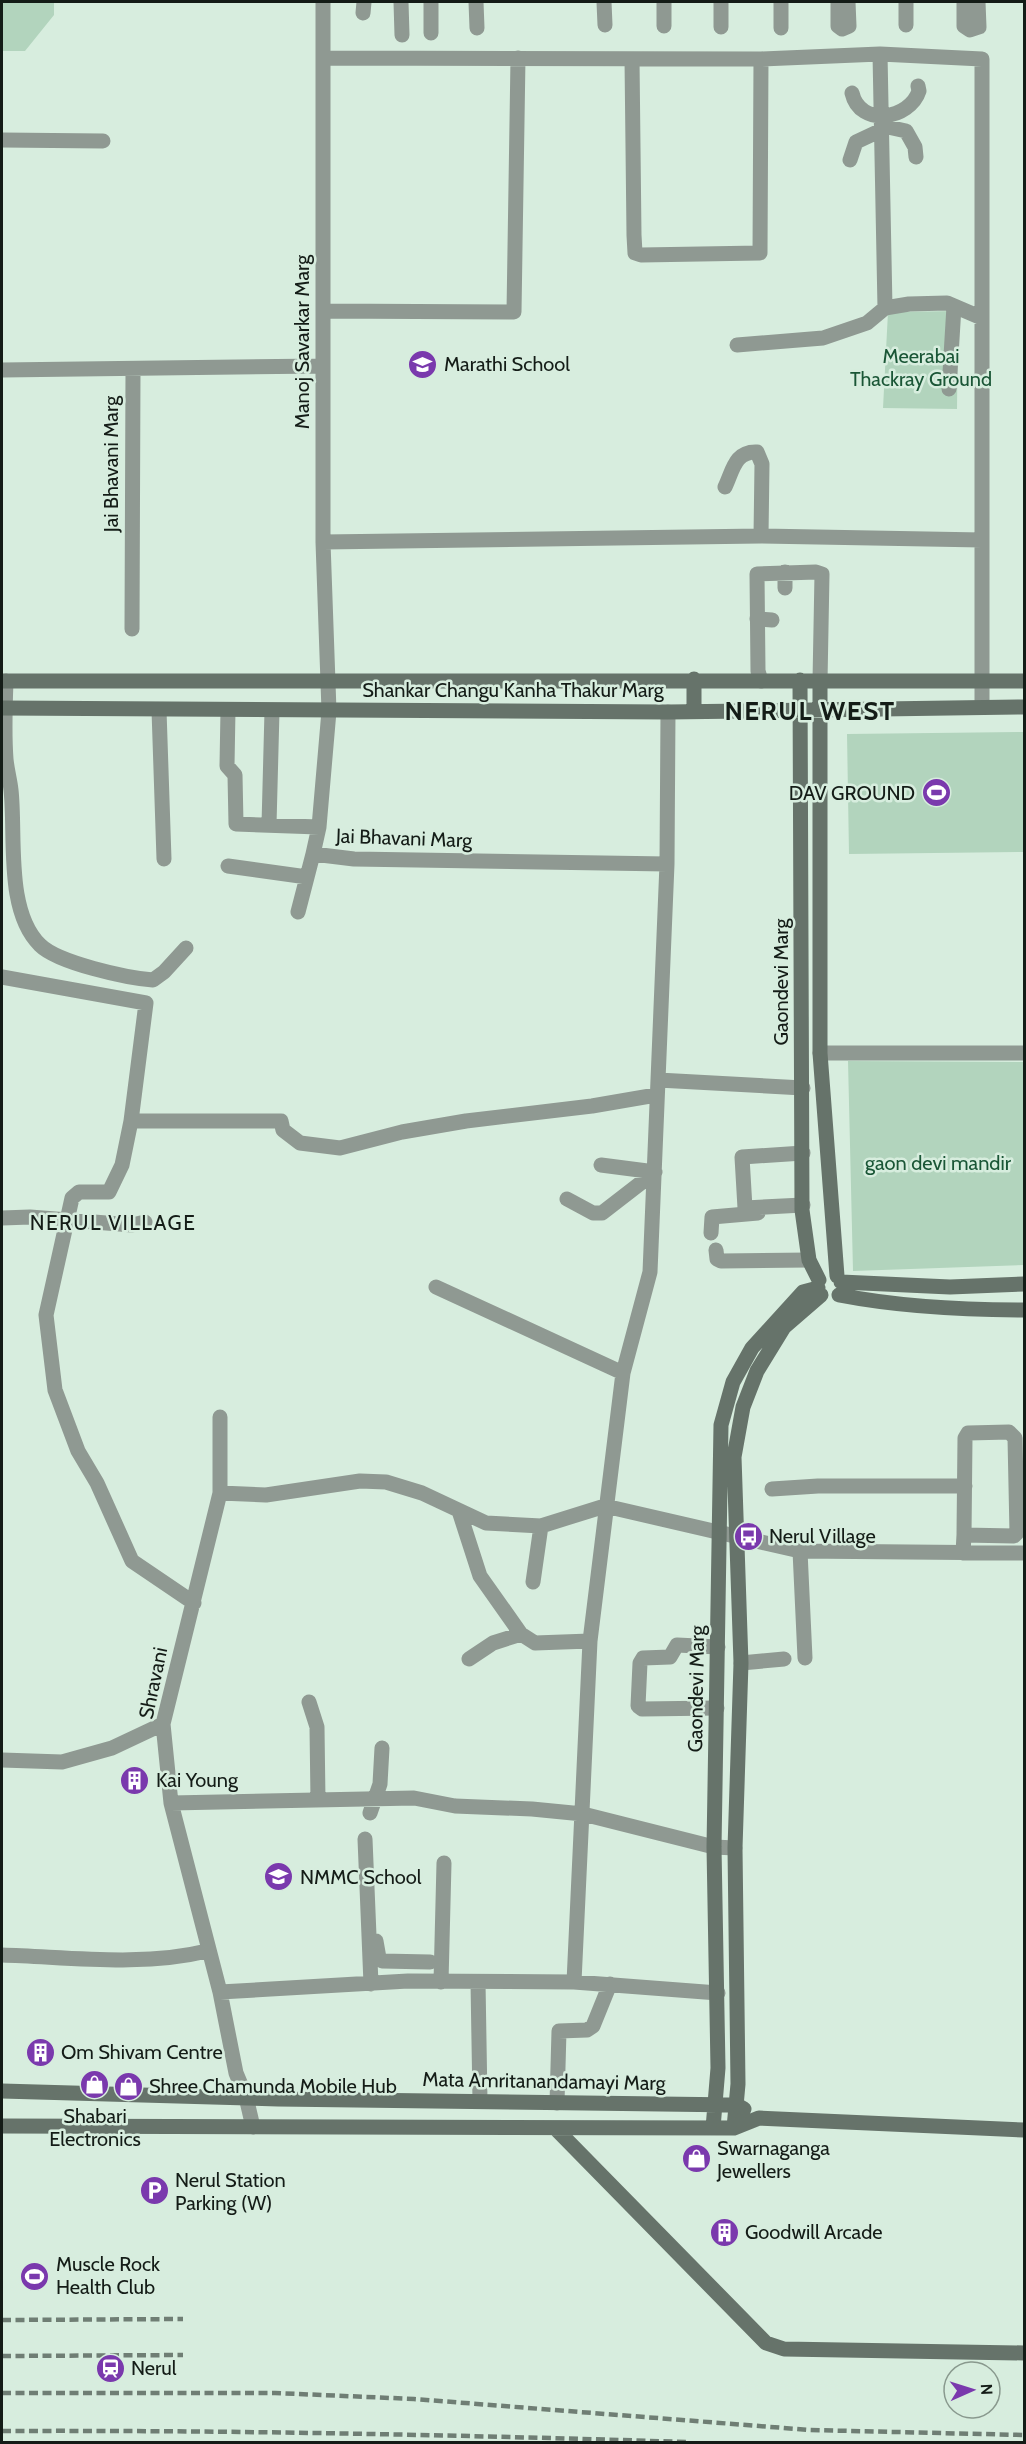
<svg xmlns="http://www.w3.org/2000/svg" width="1026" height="2444" viewBox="0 0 1026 2444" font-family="Cabin,sans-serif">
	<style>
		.green { fill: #b2d4bd }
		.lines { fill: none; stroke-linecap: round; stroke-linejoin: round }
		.street { stroke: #8f9992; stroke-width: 15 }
		.secondary { stroke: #66736a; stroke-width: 15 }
		.rail { stroke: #6f7e74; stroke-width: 4.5; stroke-dasharray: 9 4.5; stroke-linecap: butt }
		.labels { text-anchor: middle; stroke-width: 5; stroke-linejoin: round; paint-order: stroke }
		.street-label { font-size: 20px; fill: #141c17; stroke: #d7edde }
		.park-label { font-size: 20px; fill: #1a5636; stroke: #d7edde }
		.poi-label { font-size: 20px; fill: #141c17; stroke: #d7edde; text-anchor: start }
		.neighbourhood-label { font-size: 21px; letter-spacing: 1.5px; fill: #141c17; stroke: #d7edde }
		.district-label { font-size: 26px; font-weight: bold; letter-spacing: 1.5px; fill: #141c17; stroke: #d7edde }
	</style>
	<rect width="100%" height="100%" fill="#d7edde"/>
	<path class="green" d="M2 2H54V15L25 51H2Z
		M958 311 957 409 883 408 888 312Z
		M1024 732V852L849 854 847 734Z
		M848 1061 1024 1062V1265L853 1271Z"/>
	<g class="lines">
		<path class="street" d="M323 2V542L329 711 319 827 313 854 354 859 667 864
			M401 2 402 35
			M476 2 477 28
			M604 2 605 25
			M664 2V26
			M838 2V26L842 29 849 26 848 2
			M906 2V25
			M964 2V26L970 30 979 27 978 2
			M363 13 364 2
			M721 27V2
			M781 28V2
			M431 33V2
			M880 54 885 308
			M323 58 761 59 880 54 982 59V707
			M632 59 634 235 635 253 641 255 760 253 761 59
			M852 93C860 128 910 119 919 91L918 86
			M2 140 103 141
			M850 160 856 142 888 127 906 131 915 147 916 157
			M323 311 514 312 518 58
			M737 345 823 338 867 323 885 308 909 304 947 303 982 318
			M2 370 323 366
			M949 389 954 306
			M725 487C733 470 735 451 757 452L762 464 761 536
			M323 542 761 536 982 540
			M785 588V572
			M757 619 772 620
			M132 629 133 370
			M6 681C5 707 4 733 6 759 7 770 10 780 11 790 16 835 5 911 40 945 58 963 127 978 153 980L164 972 186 948
			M761 681 758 671 757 574 816 572 822 574 820 681
			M159 710 164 859
			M228 710 227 766 235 775 236 824 319 827
			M269 825 272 711
			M228 866 307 877
			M298 912 313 854
			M2 977 146 1003 131 1121H281L283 1130 300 1143 340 1148 402 1132 466 1121 592 1106 656 1095
			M820 1053H1024
			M658 1080 803 1088
			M131 1121 122 1165 109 1192H79L72 1198 46 1315 55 1390 78 1451 97 1483 132 1561 194 1603
			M601 1165 655 1172
			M567 1199 593 1213H602L655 1172
			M803 1205 745 1208 742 1157 803 1153
			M2 1218 30 1217 132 1225 145 1222
			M711 1233 712 1217 758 1213
			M716 1250 717 1259 721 1261 809 1260
			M436 1287 623 1373
			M220 1417V1493L163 1724 171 1803 220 1992 236 2073 246 2097 253 2127
			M772 1489 818 1486H965
			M220 1493 266 1495 360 1481 386 1482 422 1493 486 1523 541 1526
			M459 1511 480 1576 521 1634 535 1643 590 1641
			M800 1551 805 1658
			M963 1553 964 1535 965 1438 968 1433 1009 1432 1015 1438 1017 1533 1014 1536 964 1535
			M533 1582 541 1526 605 1506 800 1551 1024 1553
			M469 1659 493 1643 521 1634
			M741 1663 784 1659
			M309 1702 317 1727 318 1800
			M717 1708 642 1709 638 1706 640 1663 643 1658 670 1657 677 1645 718 1647
			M2 1760 62 1762 112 1748 163 1724
			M171 1803 414 1798 455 1806 532 1809 583 1814 714 1847 735 1848
			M370 1813 380 1784 382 1748
			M365 1839 371 1984
			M376 1941 379 1958 382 1961 430 1962
			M2 1955C69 1957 142 1967 207 1951
			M441 1982 444 1863
			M478 1982 480 2101
			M574 1982 590 1641 623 1373 650 1272 667 864 668 712
			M220 1992 408 1981 574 1982 718 1993
			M557 2103 559 2031 587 2030 593 2026 610 1984"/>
		<path class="secondary" d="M694 679V711
			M800 680 802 1210 809 1260 819 1280
			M2 681H1024
			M820 681V1053L837 1276
			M2 708 668 712 1024 707
			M841 1282 950 1287 1024 1284
			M839 1295C901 1307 962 1310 1024 1310
			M2 2091 278 2099 737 2105 744 2109
			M2 2126 734 2128 759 2118 1024 2130
			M713 2128 718 2068 714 1847 721 1425 733 1382 752 1348 803 1292 818 1288
			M734 2128 738 2084 735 1848 741 1663 734 1457 743 1407 757 1371 784 1327 821 1295
			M556 2129 766 2343 784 2349 1024 2353"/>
		<path class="rail" d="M2 2320 183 2319
			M2 2356 183 2355
			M2 2393H275L414 2399 810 2430 1024 2435
			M2 2431C230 2430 459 2435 687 2442"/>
	</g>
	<defs>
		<symbol id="school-disc" viewBox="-11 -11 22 22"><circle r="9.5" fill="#7a39ad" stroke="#d7edde"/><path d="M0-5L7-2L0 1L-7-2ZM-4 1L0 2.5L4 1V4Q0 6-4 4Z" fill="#fff"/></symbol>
		<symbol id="stadium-disc" viewBox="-11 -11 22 22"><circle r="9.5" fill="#7a39ad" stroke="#d7edde"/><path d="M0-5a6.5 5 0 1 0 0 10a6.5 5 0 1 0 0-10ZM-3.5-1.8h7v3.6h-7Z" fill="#fff"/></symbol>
		<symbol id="bus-disc" viewBox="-11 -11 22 22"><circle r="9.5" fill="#7a39ad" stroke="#d7edde"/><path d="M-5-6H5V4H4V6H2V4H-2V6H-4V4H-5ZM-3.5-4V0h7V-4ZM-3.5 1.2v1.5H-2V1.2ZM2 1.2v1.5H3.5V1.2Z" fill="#fff"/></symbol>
		<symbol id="building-disc" viewBox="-11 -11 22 22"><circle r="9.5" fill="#7a39ad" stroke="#d7edde"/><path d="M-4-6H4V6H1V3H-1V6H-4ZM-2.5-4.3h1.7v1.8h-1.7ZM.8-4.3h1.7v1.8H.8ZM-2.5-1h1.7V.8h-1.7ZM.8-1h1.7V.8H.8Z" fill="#fff"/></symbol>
		<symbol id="shop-disc" viewBox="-11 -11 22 22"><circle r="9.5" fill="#7a39ad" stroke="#d7edde"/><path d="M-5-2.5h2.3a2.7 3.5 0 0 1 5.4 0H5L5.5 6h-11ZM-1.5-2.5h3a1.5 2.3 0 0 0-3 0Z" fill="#fff"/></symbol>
		<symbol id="parking-disc" viewBox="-11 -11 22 22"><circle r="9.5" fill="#7a39ad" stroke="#d7edde"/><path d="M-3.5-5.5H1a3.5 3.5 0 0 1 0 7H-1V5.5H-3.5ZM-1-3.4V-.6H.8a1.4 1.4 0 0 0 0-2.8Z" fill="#fff"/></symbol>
		<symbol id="station-disc" viewBox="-11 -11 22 22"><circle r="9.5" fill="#7a39ad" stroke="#d7edde"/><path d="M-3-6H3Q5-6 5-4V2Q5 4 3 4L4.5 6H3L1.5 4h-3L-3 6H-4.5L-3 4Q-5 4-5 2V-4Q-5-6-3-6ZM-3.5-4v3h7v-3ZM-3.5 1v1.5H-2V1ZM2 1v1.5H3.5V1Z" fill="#fff"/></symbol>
	</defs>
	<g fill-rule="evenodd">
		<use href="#school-disc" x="406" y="348" width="33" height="33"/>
		<use href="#stadium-disc" x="920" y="776" width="33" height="33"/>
		<use href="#bus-disc" x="732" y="1520" width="33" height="33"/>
		<use href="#building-disc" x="118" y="1764" width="33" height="33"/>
		<use href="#school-disc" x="262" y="1860" width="33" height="33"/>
		<use href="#building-disc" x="24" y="2036" width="33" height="33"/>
		<use href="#shop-disc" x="78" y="2068" width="33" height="33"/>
		<use href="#shop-disc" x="112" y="2070" width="33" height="33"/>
		<use href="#shop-disc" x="680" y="2142" width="33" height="33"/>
		<use href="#parking-disc" x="138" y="2174" width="33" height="33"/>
		<use href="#building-disc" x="708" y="2216" width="33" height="33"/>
		<use href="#stadium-disc" x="18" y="2260" width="33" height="33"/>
		<use href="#station-disc" x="94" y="2352" width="33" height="33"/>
	</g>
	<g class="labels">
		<g class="street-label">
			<text transform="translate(302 342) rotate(-90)" y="7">Manoj Savarkar Marg</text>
			<text transform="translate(111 464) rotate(-90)" y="7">Jai Bhavani Marg</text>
			<text x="513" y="697">Shankar Changu Kanha Thakur Marg</text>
			<text transform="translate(404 838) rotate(2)" y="7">Jai Bhavani Marg</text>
			<text transform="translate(781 982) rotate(-90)" y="7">Gaondevi Marg</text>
			<text transform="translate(153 1683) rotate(-78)" y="7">Shravani</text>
			<text transform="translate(696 1689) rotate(-89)" y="7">Gaondevi Marg</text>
			<text transform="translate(544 2081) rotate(1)" y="7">Mata Amritanandamayi Marg</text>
		</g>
		<g class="park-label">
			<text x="921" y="363">Meerabai<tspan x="921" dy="23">Thackray Ground</tspan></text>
			<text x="938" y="1170">gaon devi mandir</text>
		</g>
		<g class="poi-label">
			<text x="444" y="371">Marathi School</text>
			<text x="915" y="800" text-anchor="end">DAV GROUND</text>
			<text x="769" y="1543">Nerul Village</text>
			<text x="156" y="1787">Kai Young</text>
			<text x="300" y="1884">NMMC School</text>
			<text x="61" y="2059">Om Shivam Centre</text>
			<text x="149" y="2093">Shree Chamunda Mobile Hub</text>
			<text x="95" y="2123" text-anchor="middle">Shabari<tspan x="95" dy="23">Electronics</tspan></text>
			<text x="717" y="2155">Swarnaganga<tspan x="717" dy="23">Jewellers</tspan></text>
			<text x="175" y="2187">Nerul Station<tspan x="175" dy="23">Parking (W)</tspan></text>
			<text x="745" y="2239">Goodwill Arcade</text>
			<text x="56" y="2271">Muscle Rock<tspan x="56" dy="23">Health Club</tspan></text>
			<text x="131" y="2375">Nerul</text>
		</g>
		<g class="neighbourhood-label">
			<text x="113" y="1230">NERUL VILLAGE</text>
		</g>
		<g class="district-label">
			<text x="810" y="720">NERUL WEST</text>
		</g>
	</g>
	<rect width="1026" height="2444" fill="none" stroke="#141c17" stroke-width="6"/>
	<g transform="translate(972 2390) rotate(87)"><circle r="28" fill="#d7edde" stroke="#89998e" stroke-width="1.5"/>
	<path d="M0-4.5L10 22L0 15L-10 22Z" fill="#7a39ad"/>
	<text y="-9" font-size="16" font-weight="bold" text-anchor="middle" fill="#141c17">N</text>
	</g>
</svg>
